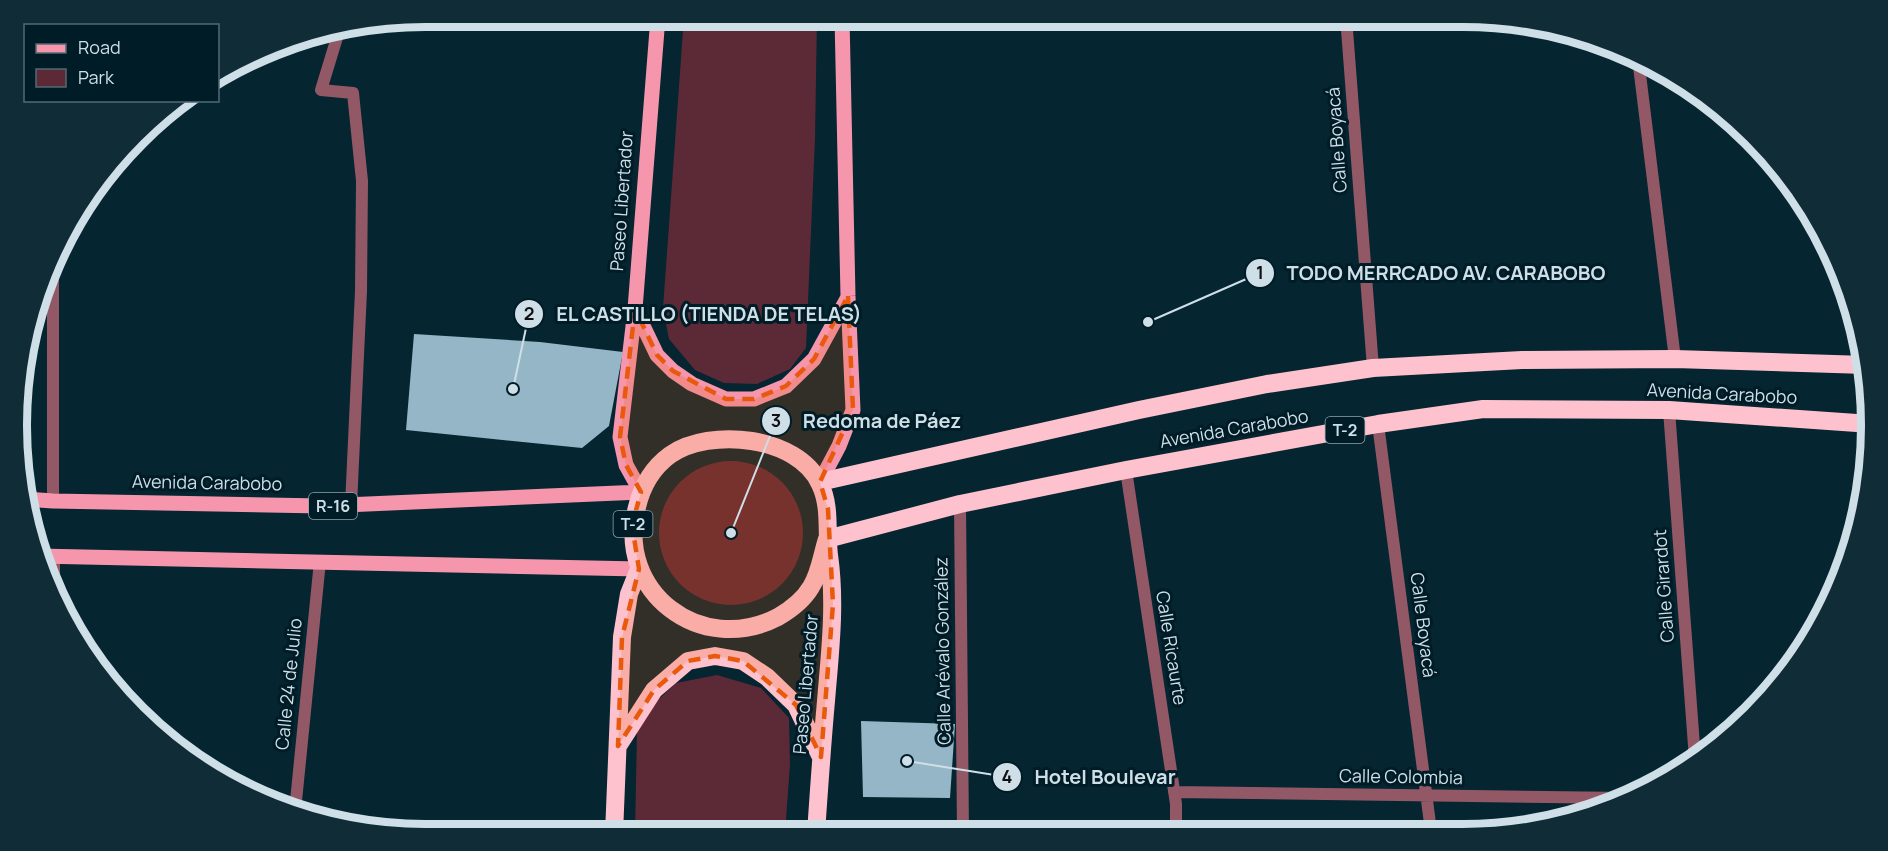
<svg xmlns="http://www.w3.org/2000/svg" width="1888" height="851" viewBox="0 0 1888 851" font-family="Manrope,sans-serif">
	<style>
		.green { fill: #5c2937 }
		.building { fill: #95b6c6 }
		.lines { fill: none; stroke-linecap: round; stroke-linejoin: round }
		.street { stroke: #925865; stroke-width: 12 }
		.primary { stroke: #f696ad; stroke-width: 15 }
		.highway { stroke: #fec2ce; stroke-width: 18 }
		.marked { fill: #e8590c; fill-opacity: 0.2; stroke: #e8590c; stroke-width: 4.5; stroke-dasharray: 12 8; stroke-linejoin: round }
		.labels { text-anchor: middle; stroke-width: 6; stroke-linejoin: round; paint-order: stroke }
		.shield { fill: #001c27; stroke: #90a4ad; stroke-width: 1.5 }
		.shield-label { font-size: 16px; font-weight: bold; fill: #cedfe7 }
		.street-label { font-size: 18px; fill: #cedfe7; stroke: #001c27 }
		.rim { fill: none; stroke: #cedfe7; stroke-width: 8 }
		.leader { fill: none; stroke: #cedfe7; stroke-width: 2 }
		.callout-dot { fill: #cedfe7; stroke: #001c27; stroke-width: 2 }
		.mark-label { font-size: 18px; text-anchor: middle; font-weight: bold; fill: #111 }
		.callout-label { font-size: 20px; text-anchor: middle; font-weight: bold; fill: #cedfe7; stroke: #001c27; stroke-width: 6; stroke-linejoin: round; paint-order: stroke }
	</style>
	<rect width="100%" height="100%" fill="#052531"/>
	<path class="green" d="M684 17H817L815 138 806 348 790 369 757 384 724 383 695 370 669 339 663 308Z
		M659 533a72 72 0 1 1 144 0a72 72 0 1 1-144 0Z
		M717 675 761 688 789 718 790 764 785 833 635 834 637 732 656 702 676 683Z"/>
	<path class="building" d="M414 334 540 342 623 352 609 426 582 448 406 430Z
		M861 721 955 724 950 798 863 797Z"/>
	<g class="lines">
		<path class="street" d="M1346 17 1373 368
			M339 31 321 90 353 93 362 181 361 291 351 505
			M1638 58 1675 359
			M1669 410 1695 759
			M1378 424 1431 831
			M1126 470 1176 804V832
			M53 501V271
			M960 504 963 833
			M54 592V557
			M1174 792 1628 798
			M295 811 320 561"/>
		<path class="primary" d="M635 309 657 355 673 371 692 384 726 399H754L786 386 814 359 848 297
			M820 482 839 446 853 410 848 296 842 17
			M25 499 53 501 322 506 641 492 626 465 620 437 635 309 658 17
			M38 556 639 569"/>
		<path class="highway" d="M820 482 1139 410 1267 384 1373 368 1522 360 1675 359 1866 365
			M827 539 960 504 1126 470 1378 424 1483 409 1669 410 1871 424
			M618 746 654 690 688 661 715 656 743 661 767 677 796 705 820 755
			M816 833C819 789 822 745 826 701 830 652 836 604 829 555 826 531 831 507 820 484 798 436 710 427 670 455 652 468 642 486 637 507 615 592 701 657 778 617 790 610 804 599 811 587 820 573 822 554 827 539
			M614 834 622 637 629 594 639 569"/>
	</g>
	<path class="marked" d="M848 296 853 410 820 482 828 509 833 604 821 757 796 705 743 661 715 656 688 661 654 690 618 746 622 637 639 569 632 525 641 492 626 465 620 437 635 309 657 355 673 371 726 399H754L786 386 814 359Z"/>
	<g class="labels">
		<g class="shield">
			<rect x="1325.5" y="417" width="39" height="26" rx="4.5"/>
			<rect x="309" y="493" width="48" height="26" rx="4.5"/>
			<rect x="613.5" y="511" width="39" height="26" rx="4.5"/>
		</g>
		<g class="shield-label">
			<text x="1345" y="436">T-2</text>
			<text x="333" y="512">R-16</text>
			<text x="633" y="530">T-2</text>
		</g>
		<g class="street-label">
			<text transform="translate(1337 140) rotate(-94)" y="6">Calle Boyacá</text>
			<text transform="translate(622 201) rotate(-86)" y="6">Paseo Libertador</text>
			<text transform="translate(1722 394) rotate(3)" y="6">Avenida Carabobo</text>
			<text transform="translate(1234 429) rotate(-10)" y="6">Avenida Carabobo</text>
			<text transform="translate(207 483) rotate(1)" y="6">Avenida Carabobo</text>
			<text transform="translate(1664 586) rotate(-94)" y="6">Calle Girardot</text>
			<text transform="translate(1423 625) rotate(83)" y="6">Calle Boyacá</text>
			<text transform="translate(1171 648) rotate(81)" y="6">Calle Ricaurte</text>
			<text transform="translate(943 651) rotate(-91)" y="6">Calle Arévalo González</text>
			<text transform="translate(289 684) rotate(-84)" y="6">Calle 24 de Julio</text>
			<text transform="translate(806 684) rotate(-85)" y="6">Paseo Libertador</text>
			<text transform="translate(1401 777) rotate(1)" y="6">Calle Colombia</text>
		</g>
	</g>
	<path d="M0 0H1888V851H0ZM425 27H1463A398 398 0 0 1 1861 425V426A398 398 0 0 1 1463 824H425A398 398 0 0 1 27 426V425A398 398 0 0 1 425 27Z" fill="#102c36" fill-rule="evenodd"/>
	<path class="rim" d="M425 27H1463A398 398 0 0 1 1861 425V426A398 398 0 0 1 1463 824H425A398 398 0 0 1 27 426V425A398 398 0 0 1 425 27Z"/>
	<path class="leader" d="M1148 322L1260 273M513 389L529 314M731 533L776 421M907 761L1007 777"/>
	<g class="callout-dot">
		<circle cx="1148" cy="322" r="6"/>
		<circle cx="513" cy="389" r="6"/>
		<circle cx="731" cy="533" r="6"/>
		<circle cx="907" cy="761" r="6"/>
		<circle cx="1260" cy="273" r="15"/>
		<circle cx="529" cy="314" r="15"/>
		<circle cx="776" cy="421" r="15"/>
		<circle cx="1007" cy="777" r="15"/>
	</g>
	<g class="mark-label">
		<text x="1260" y="279">1</text>
		<text x="529" y="320">2</text>
		<text x="776" y="427">3</text>
		<text x="1007" y="783">4</text>
	</g>
	<g class="callout-label">
		<text x="1446" y="280">TODO MERRCADO AV. CARABOBO</text>
		<text x="709" y="321">EL CASTILLO (TIENDA DE TELAS)</text>
		<text x="882" y="428">Redoma de Páez</text>
		<text x="1105" y="784">Hotel Boulevar</text>
	</g>
	<rect x="24" y="24" width="195" height="78" fill="#001c27" stroke="#526a74" stroke-width="1.5"/>
	<rect x="36" y="44" width="30" height="9" fill="#f696ad" stroke="#526a74" stroke-width="1.5"/>
	<text x="78" y="54" font-size="18" fill="#cedfe7">Road</text>
	<rect x="36" y="69" width="30" height="18" fill="#5c2937" stroke="#526a74" stroke-width="1.5"/>
	<text x="78" y="84" font-size="18" fill="#cedfe7">Park</text>
</svg>
